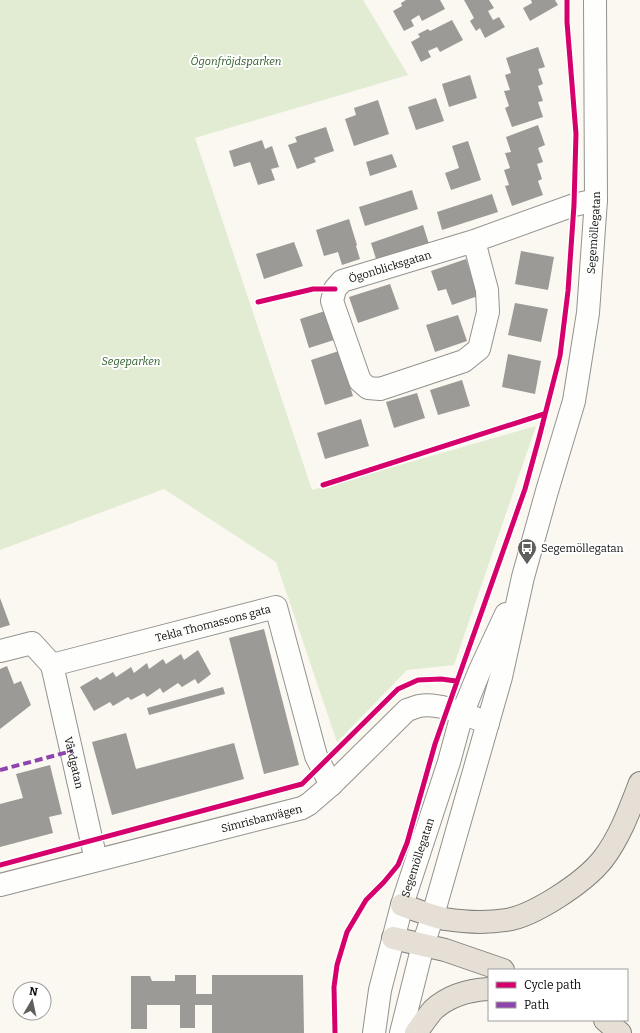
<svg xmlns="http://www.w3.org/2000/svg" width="640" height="1033" viewBox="0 0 640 1033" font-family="Bitter,serif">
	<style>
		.green { fill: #e1ecd3 }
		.building { fill: #9c9a96 }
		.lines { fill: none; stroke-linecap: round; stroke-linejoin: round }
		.minor-casing { stroke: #93928f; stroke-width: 24 }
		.highway-casing { stroke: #80807c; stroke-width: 24 }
		.minor { stroke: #fefefd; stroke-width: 22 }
		.highway { stroke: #e6dfd6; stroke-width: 22 }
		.quiet { stroke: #8e44ad; stroke-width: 4; stroke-dasharray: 8 4; stroke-linecap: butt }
		.cycleway-casing { stroke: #fff; stroke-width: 8 }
		.cycleway { stroke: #d6006c; stroke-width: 5 }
		.labels { text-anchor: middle; stroke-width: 4; stroke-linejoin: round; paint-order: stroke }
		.park-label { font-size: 11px; font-style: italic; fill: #2d5a25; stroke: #fff }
		.street-label { font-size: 11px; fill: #0c0c0c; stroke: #fff }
		.poi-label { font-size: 11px; fill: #0c0c0c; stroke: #fff; text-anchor: start }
	</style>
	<rect width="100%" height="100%" fill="#faf8f0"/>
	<path class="green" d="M0 0H363L408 75 195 138 312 490 536 426 454 665 407 670 337 742 276 562 164 489 0 550Z"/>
	<path class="building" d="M406 0H440L445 9 422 21 419 15 411 20 414 26 404 31 393 11 402 6 401 3Z
		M464 0H489L494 8 488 11 493 20 499 17 505 27 485 38 480 28 476 31 470 21 474 18Z
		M531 0H555L558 5 530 21 523 8 532 3Z
		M452 20 463 40 440 52 437 47 428 51 431 57 421 62 411 42 420 37 418 34 428 29 430 31Z
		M538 47 545 67 538 69 543 84 538 86 543 101 538 102 543 117 512 127 505 108 509 106 504 91 510 90 505 75 511 73 506 58Z
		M470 75 477 98 449 107 442 84Z
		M436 98 444 121 416 130 408 107Z
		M378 100 389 134 354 146 345 119 356 115 354 108Z
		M538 125 545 145 538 148 543 162 537 164 542 179 538 181 543 195 512 206 505 186 509 185 504 170 510 168 505 153 511 152 506 137Z
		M326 127 334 151 314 158 316 162 297 169 288 145 297 142 295 137Z
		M262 140 265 149 272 146 279 167 271 169 275 180 258 185 250 162 234 167 229 151Z
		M468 141 481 180 451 190 445 173 459 168 452 146Z
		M392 154 397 167 370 176 366 162Z
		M412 190 418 209 365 226 359 207Z
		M492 194 498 212 442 230 437 212Z
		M349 219 357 245 356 246 360 259 342 265 338 252 324 256 316 230Z
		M423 225 429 244 377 262 371 243Z
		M294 242 303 266 264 279 256 254Z
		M521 251 554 257 548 290 515 284Z
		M466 259 478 296 452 305 446 289 438 291 431 271Z
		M390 284 399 309 358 323 349 297Z
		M515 303 548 309 541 342 508 335Z
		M325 311 334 340 309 348 300 319Z
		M458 315 467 341 435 352 426 325Z
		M339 351 353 396 325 405 311 360Z
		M508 354 541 361 535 394 502 387Z
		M462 380 470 406 438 415 430 390Z
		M417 393 425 418 394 428 386 402Z
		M361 419 369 446 325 459 317 433Z
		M0 598 10 625 0 628Z
		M264 629 299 765 264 774 229 638Z
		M198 650 211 674 198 684 195 679 182 687 178 683 163 693 160 688 147 697 144 693 131 700 128 697 113 706 110 702 94 711 80 687 97 677 100 680 113 672 116 677 131 667 134 673 147 663 149 669 163 659 166 664 181 654 184 660Z
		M7 666 14 684 21 681 31 705 0 729V669Z
		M223 687 225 694 149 715 147 708Z
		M126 733 136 769 234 743 244 779 112 815 92 742Z
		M50 765 62 814 49 817 53 833 0 847V804L23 798 16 774Z
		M175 975H196V994H212V975H303L304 1033H212V1005H195V1028H180V1005H147V1029H131V976H150L152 981H175Z"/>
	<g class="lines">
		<defs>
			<g id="minor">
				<path id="s1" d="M474 241 487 290 488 312 479 349 464 361 380 389 368 388 360 381 332 301 335 289 342 281 474 241 574 205 596 200"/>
				<path id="s2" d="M0 651 32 643 52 665 276 607 316 756 331 785"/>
				<path id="s3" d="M52 665 96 860"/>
				<path id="s4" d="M0 885 302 808 309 804 331 785 407 710C411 709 415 707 419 706 440 702 469 716 488 723"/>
				<path id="s5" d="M374 1033 380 990 402 905 449 762 462 714 480 670 506 614"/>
				<path id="s6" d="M401 1033 423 945 433 915 501 677 523 577 547 491 574 401 588 313 596 200 595 0"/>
			</g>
			<path id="highway" d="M402 905C416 910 431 916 445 919 464 922 487 923 506 920 534 916 585 882 603 859 620 837 630 809 640 783
				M393 938 445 950 503 970
				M605 1020 620 1033
				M416 1033C421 1026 427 1017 433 1010 448 996 469 990 489 989"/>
		</defs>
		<use href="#minor" class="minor-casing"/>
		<use href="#highway" class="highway-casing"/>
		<use href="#minor" class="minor"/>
		<use href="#highway" class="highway"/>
		<path class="quiet" d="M0 770 72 751"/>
		<defs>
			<path id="cycleway" d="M258 302 313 289H335
				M323 485 544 414
				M0 865 302 784 398 689 418 680 441 679 456 681
				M335 1033 334 987 337 965 347 932 366 900 384 882 398 865 407 843 435 744 525 489 539 438 560 356 568 291 574 205 576 134 567 22V0"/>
		</defs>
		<use href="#cycleway" class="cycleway-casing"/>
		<use href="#cycleway" class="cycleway"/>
	</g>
	<defs>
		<symbol id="bus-pin" viewBox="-11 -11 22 30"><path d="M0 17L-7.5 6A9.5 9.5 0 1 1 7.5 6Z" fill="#5f5f5c" stroke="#fff"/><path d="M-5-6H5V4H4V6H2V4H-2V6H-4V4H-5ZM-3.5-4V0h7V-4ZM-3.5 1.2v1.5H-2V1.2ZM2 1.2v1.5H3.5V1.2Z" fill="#fff"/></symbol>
	</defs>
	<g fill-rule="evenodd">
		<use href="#bus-pin" x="516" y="537" width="22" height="30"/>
	</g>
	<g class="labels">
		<g class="park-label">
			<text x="236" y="65">Ögonfröjdsparken</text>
			<text x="131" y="365">Segeparken</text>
		</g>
		<g class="street-label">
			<text dy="4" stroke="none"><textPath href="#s6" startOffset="825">Segemöllegatan</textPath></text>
			<text dy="4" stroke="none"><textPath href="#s1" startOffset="399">Ögonblicksgatan</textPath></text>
			<text dy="4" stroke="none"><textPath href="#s2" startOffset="229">Tekla Thomassons gata</textPath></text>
			<text dy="4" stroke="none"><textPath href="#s3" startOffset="100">Vårdgatan</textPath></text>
			<text dy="4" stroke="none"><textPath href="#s4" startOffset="270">Simrisbanvägen</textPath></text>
			<text dy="4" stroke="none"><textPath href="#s5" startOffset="181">Segemöllegatan</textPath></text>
		</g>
		<g class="poi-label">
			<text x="541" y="552">Segemöllegatan</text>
		</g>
	</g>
	<rect x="488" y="969" width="140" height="52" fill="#ffffff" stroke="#9e9e9e"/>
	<rect x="496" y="982" width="20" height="6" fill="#d6006c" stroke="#9e9e9e"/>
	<text x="524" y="989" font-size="12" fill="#0c0c0c">Cycle path</text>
	<rect x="496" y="1002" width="20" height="6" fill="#8e44ad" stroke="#9e9e9e"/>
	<text x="524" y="1009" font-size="12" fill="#0c0c0c">Path</text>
	<g transform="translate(32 1001) rotate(9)"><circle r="19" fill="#ffffff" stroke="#9e9e9e"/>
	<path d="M0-3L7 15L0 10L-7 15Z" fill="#5f5f5c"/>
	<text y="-6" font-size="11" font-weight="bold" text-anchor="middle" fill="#0c0c0c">N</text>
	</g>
</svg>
